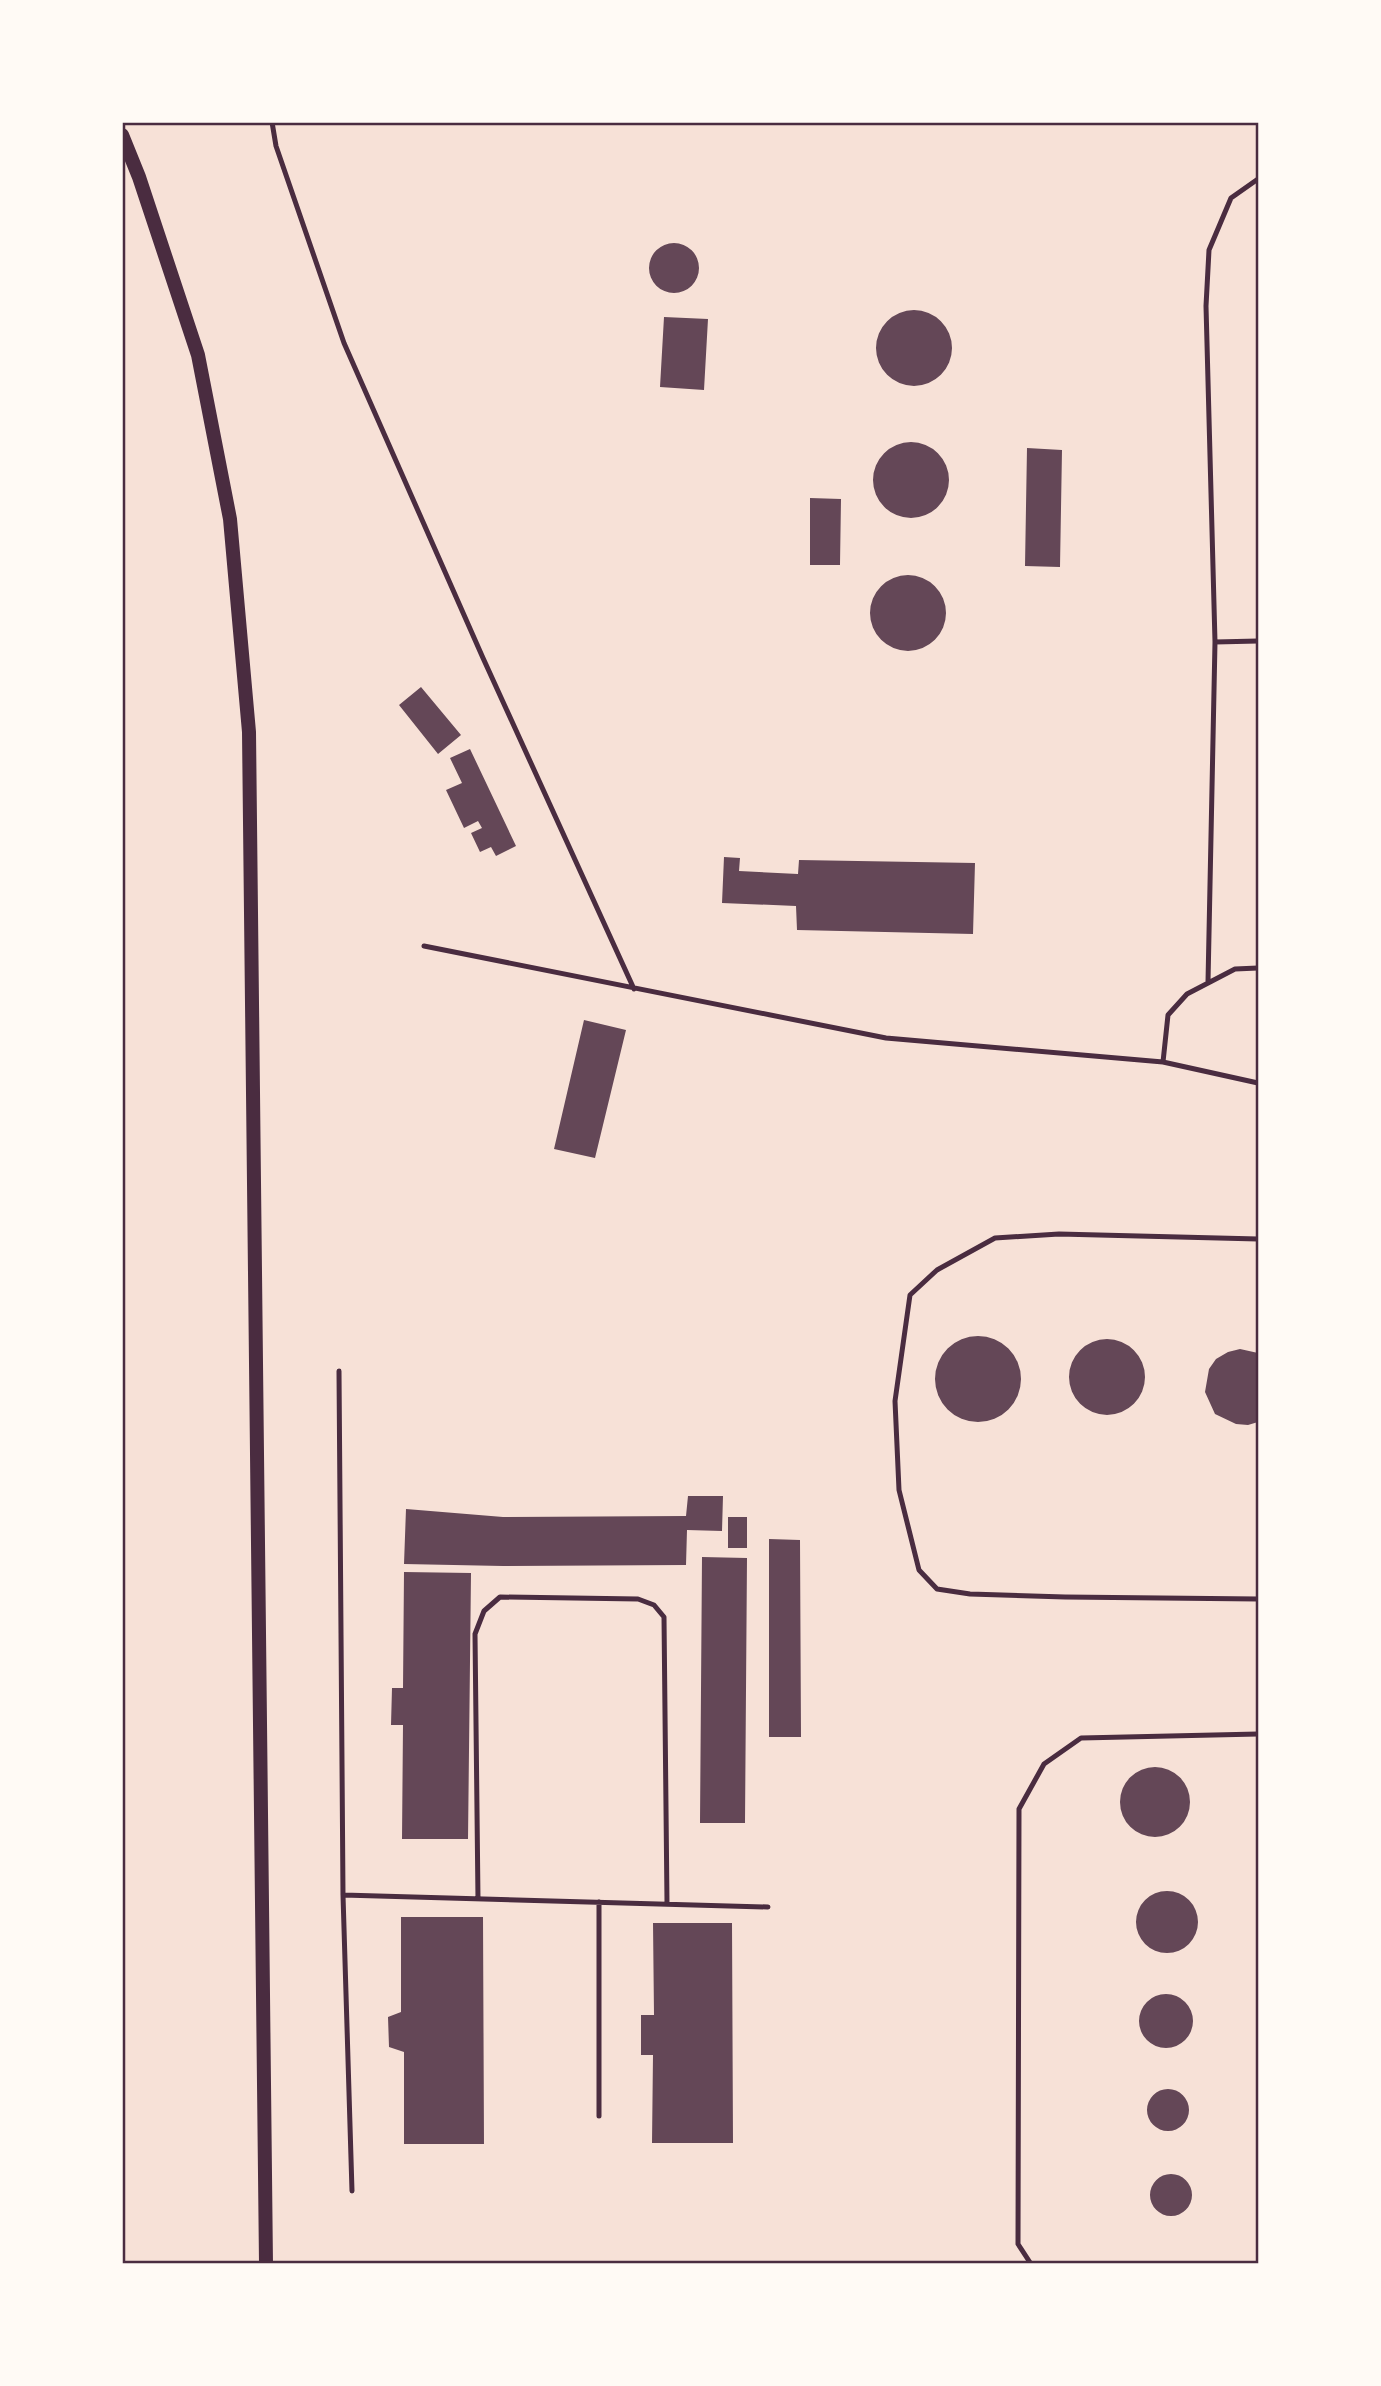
<svg xmlns="http://www.w3.org/2000/svg" width="1381" height="2386" viewBox="0 0 1381 2386" font-family="'Playfair Display',serif">
	<style>
		.building { fill: #644757 }
		.lines { fill: none; stroke-linecap: round; stroke-linejoin: round }
		.service { stroke: #4a2c40; stroke-width: 5 }
		.secondary { stroke: #4a2c40; stroke-width: 14 }
		.neatline { fill: none; stroke: #4a2c40; stroke-width: 2.5 }
	</style>
	<rect width="100%" height="100%" fill="#f7e1d7"/>
	<path class="building" d="M649 268a25 25 0 1 1 50 0a25 25 0 1 1-50 0Z
		M876 348a38 38 0 1 1 76 0a38 38 0 1 1-76 0Z
		M664 317 708 319 704 390 660 387Z
		M873 480a38 38 0 1 1 76 0a38 38 0 1 1-76 0Z
		M1027 448 1062 450 1060 567 1025 566Z
		M810 498 841 499 840 565H810Z
		M870 613a38 38 0 1 1 76 0a38 38 0 1 1-76 0Z
		M421 687 461 735 438 754 399 705Z
		M470 749 516 846 496 856 491 847 480 852 471 833 482 828 478 821 464 828 446 790 462 783 450 758Z
		M724 857 740 858 739 871 798 874 799 860 975 863 973 934 797 930 796 906 722 903Z
		M584 1020 626 1030 595 1158 554 1149Z
		M935 1379a43 43 0 1 1 86 0a43 43 0 1 1-86 0Z
		M1069 1377a38 38 0 1 1 76 0a38 38 0 1 1-76 0Z
		M1240 1349 1258 1353V1422L1248 1425 1236 1424 1215 1414 1205 1392 1209 1369 1216 1359 1228 1352Z
		M688 1496H723L722 1531 687 1530 686 1565 503 1566 404 1564 406 1509 503 1517 686 1516Z
		M728 1517H747V1548H728Z
		M769 1539 800 1540 801 1737H769Z
		M702 1557 747 1558 745 1823H700Z
		M404 1572 471 1573 468 1839H402L403 1725H391L392 1688H403Z
		M1120 1802a35 35 0 1 1 70 0a35 35 0 1 1-70 0Z
		M1136 1922a31 31 0 1 1 62 0a31 31 0 1 1-62 0Z
		M401 1917H483L484 2144H404V2052L389 2047 388 2017 401 2012Z
		M653 1923H732L733 2143H652L653 2055H641V2015H654Z
		M1139 2021a27 27 0 1 1 54 0a27 27 0 1 1-54 0Z
		M1147 2110a21 21 0 1 1 42 0a21 21 0 1 1-42 0Z
		M1150 2195a21 21 0 1 1 42 0a21 21 0 1 1-42 0Z"/>
	<g class="lines">
		<path class="service" d="M272 122 276 146 344 343 483 658 634 989
			M1215 642 1258 641
			M424 946 886 1038 1163 1062 1258 1083
			M1208 982 1215 642 1206 306 1209 250 1231 198 1258 179
			M1163 1062 1168 1015 1187 994 1235 969 1258 968
			M1258 1239 1059 1234 995 1238 937 1270 910 1295 895 1401 899 1490 919 1570 937 1589 970 1594 1065 1597 1258 1599
			M339 1371 343 1895 352 2191
			M343 1895 768 1907
			M478 1899 475 1634 484 1611 500 1597 638 1599 654 1605 664 1617 667 1903
			M599 2116V1902
			M1031 2264 1018 2244 1019 1809 1044 1764 1081 1738 1258 1734"/>
		<path class="secondary" d="M122 135 139 177 198 355 230 519 249 732 266 2264"/>
	</g>
	<rect width="1381" height="2386" fill="none" stroke="#fffaf5" stroke-width="248"/>
	<rect x="124" y="124" width="1133" height="2138" class="neatline"/>
</svg>
